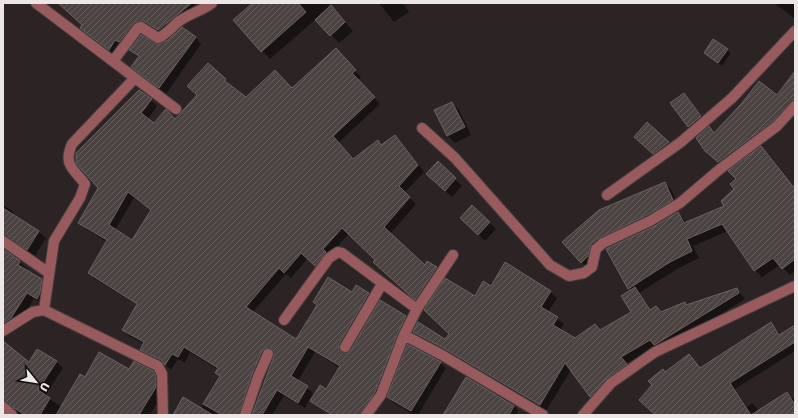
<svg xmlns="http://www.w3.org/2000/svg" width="798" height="418" viewBox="0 0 798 418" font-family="'Golos Text',sans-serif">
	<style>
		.shadow { fill: #0007; fill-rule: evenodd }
		.building { fill: url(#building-hatch); stroke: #6a6161; fill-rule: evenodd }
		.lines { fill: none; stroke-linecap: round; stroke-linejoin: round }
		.minor-casing { stroke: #473f3f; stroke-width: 12 }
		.minor { stroke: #995a5d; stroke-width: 10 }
	</style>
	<defs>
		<pattern id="building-hatch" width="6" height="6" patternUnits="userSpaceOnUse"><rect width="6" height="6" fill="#4b4242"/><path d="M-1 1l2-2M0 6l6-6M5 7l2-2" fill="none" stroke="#655d5d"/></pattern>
	</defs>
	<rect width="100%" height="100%" fill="#2c2424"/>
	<path class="shadow" d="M64 3H193L199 9 165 36 151 27 142 28 115 55 81 28 83 25Z
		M254 3H328L353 31 339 43 316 19 270 59 234 20Z
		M379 3H403L409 12 394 22Z
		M774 3H795V19Z
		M195 37 201 44 166 94 132 67 139 58 131 50Z
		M727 50 731 53 722 66 705 53Z
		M342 56 361 77 358 80 380 104 338 143 354 160 382 146 394 136 401 142 424 172 404 193 416 204 390 234 425 267 428 263 443 274 422 305 380 268 376 260 349 233 329 256 322 271 308 258 291 278 286 274 252 313 296 340 352 293 356 287 375 300 345 351V354L406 316 412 323 369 415H330L311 401 327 390 340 368 315 352 298 381 313 393 305 408 284 396 272 415H253L275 354H271L246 415H175L201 409 220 377 216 373 218 370 190 352 185 363 178 359 171 370 166 365 147 356 141 350 144 344 129 336 123 330 137 305 95 279 89 272 107 242 86 229 79 223 100 188 77 162 151 100 157 106 148 119 154 124 175 121 226 80 231 87 246 98 292 90ZM134 198 152 211 132 241 115 230Z
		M795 73V111L725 168 713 157 709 128 715 133 778 96Z
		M684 94 708 123 696 134 672 104Z
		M452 103 459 110 471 135 455 143 448 136 436 111Z
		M668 142 675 149 660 161 642 144Z
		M767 154 795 189V271L790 275 780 265 762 277 755 270 728 231 693 246 699 258 677 269 639 293 651 310 656 307 662 313 685 304 687 306 736 289 745 299 662 351 656 346 626 364 633 371 613 385 597 403 571 370 546 411 453 356 420 338 414 332 445 340 475 297 491 287 550 291 557 298 548 312 564 324 560 330 575 339 595 325 601 330 632 312 631 291 607 250 653 228 678 213 687 223 726 206 735 189Z
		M438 163 462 186 452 197 434 181Z
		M665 183 671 189 678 206 605 244 587 268 563 242Z
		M3 205 11 210 17 218 39 232 46 238 35 256 12 241 7 242 3 248Z
		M489 222 496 229 485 241 468 225Z
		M3 248 27 269 25 271 41 280 48 287 44 305 34 299 18 325 6 333 3 338 5 344 29 364 56 361 63 368 45 396 62 407 85 378 130 370 153 372 160 379 162 394 150 415H19L13 407 8 408 3 415Z
		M771 323 781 335 795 326V351L735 389 747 407 752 403 759 411 787 393 792 399 795 397V415H650L653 412 665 373 689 355 701 369Z
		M440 363 446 368 418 415H414L394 403 388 397Z
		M514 406 518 411 516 415H445Z"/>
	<path class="building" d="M58 3H192L158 30 144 21 136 22 119 42 115 40 109 50 80 28 82 25Z
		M253 3H298L306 12 261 52 233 20Z
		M331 5 345 22 330 36 315 20Z
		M182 27 196 37 159 88 131 67 139 56 129 50 141 35 158 44 168 40Z
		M713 39 728 49 718 63 704 53Z
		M336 48 356 70 352 73 375 97 333 136 353 159 378 140 381 145 395 135 418 165 399 186 410 197 384 227 425 265 427 261 437 267 415 300 373 262 375 260 342 228 323 249 326 252 315 266 301 253 284 273 279 268 246 307 296 339 317 305 313 302 328 277 352 292 356 285 369 293 339 344V350L345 353 351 350 380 300 406 316 398 333 375 392 360 415H332L310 401 320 385 326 389 340 366 308 347 291 376 308 386 298 403 277 390 262 415H252L274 356 273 350 267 348 262 351 252 374 239 415H222L203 404 220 376 215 373 218 368 184 347 178 357 172 354 165 365 161 360 140 350 144 342 122 330 137 304 88 273 107 240 78 223 98 188 76 163V153L139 90 152 99 141 113 154 123 166 109 175 119 197 95 187 86 208 63 226 79 225 81 246 97 275 70 292 88ZM128 192 151 210 132 240 109 225Z
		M795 71V98L773 121 718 162 705 151 696 138 709 126 714 133 742 103 759 81 777 95Z
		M684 93 701 116 688 127 670 103Z
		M452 102 465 127 447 136 434 110Z
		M647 122 669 142 653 154 634 137Z
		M761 146 795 189V259L782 269 773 258 754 271 722 224 687 239 692 251 670 262 628 289 606 249 653 227 678 212 684 223 724 206 721 201 734 189 730 184 736 179 728 171Z
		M438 161 456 178 445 191 426 174Z
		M665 182 673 200 647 215 599 238 591 244 588 256 581 263 562 242 599 210Z
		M472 205 490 222 478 235 460 218Z
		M3 208 39 231 27 250 3 235Z
		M3 249 20 261 18 265 42 279 40 293 37 299 27 293 11 318 3 323Z
		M505 262 551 291 541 307 558 317 553 325 575 338 595 324 600 330 631 312 621 296 635 287 650 310 656 306 661 312 685 302 686 305 737 288 739 293 656 344 654 345 650 340 621 357 627 364 606 379 590 397 565 363 540 405 445 349 413 332 418 322 445 339 449 334 424 310 445 278 475 296 483 281 491 286Z
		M771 322 779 335 795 325V342L730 383 751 415 787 392 795 405V412L790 415H655L639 400 652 385 648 381 663 369 665 372 689 354 700 368Z
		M3 341 29 362 37 349 57 361 38 390 50 398 40 415H25L3 401Z
		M407 344 441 362 411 411 387 397Z
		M99 352 129 369 134 361 153 371 156 376V387L139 415H56L80 374 85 377Z
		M466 377 514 406 509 415H443Z
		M183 397 213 415H173Z"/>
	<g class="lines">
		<defs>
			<path id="minor" d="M36 3 176 109
				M113 61 138 28 141 27 158 38C167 34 171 28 178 22 188 14 202 11 212 3
				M422 128 455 158 550 265 569 276 584 273 592 267 596 249 603 243 650 221 680 203 720 169 777 126 795 106
				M607 195 681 142 732 98 795 31
				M3 241 49 273
				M44 310 54 241 80 198 85 184C73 168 63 165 72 144L135 78
				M284 320 329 258 338 252 342 253 417 309
				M3 331 33 312 44 310 158 366 162 374 163 415
				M404 335 442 355 543 415
				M345 347 382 284
				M3 407 12 415
				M245 415 258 377 268 354
				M366 415 381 395 404 335 417 309 453 255
				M583 415 611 383 655 352 795 286"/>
		</defs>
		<use href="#minor" class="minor-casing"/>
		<use href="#minor" class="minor"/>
	</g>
	<rect width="798" height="418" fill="none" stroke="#ece7e7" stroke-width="8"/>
	<g transform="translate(36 382) rotate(120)" stroke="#120e0e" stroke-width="3" paint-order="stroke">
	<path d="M0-3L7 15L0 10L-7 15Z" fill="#ece7e7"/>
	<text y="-6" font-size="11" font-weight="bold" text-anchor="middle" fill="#ece7e7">U</text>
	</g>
</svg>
